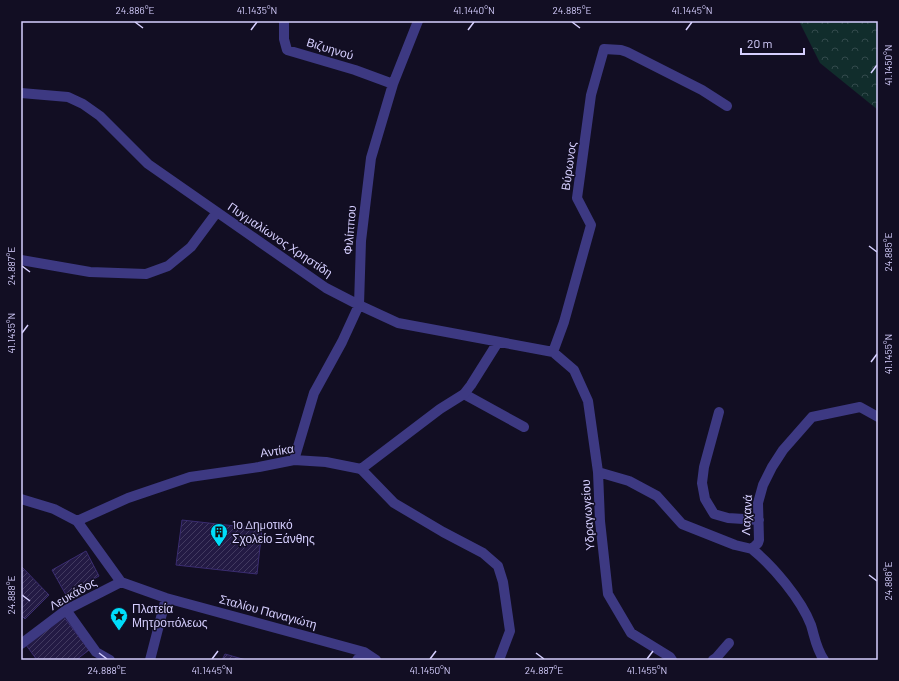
<svg xmlns="http://www.w3.org/2000/svg" width="899" height="681" viewBox="0 0 899 681" font-family="Barlow,sans-serif">
	<style>
		.forest { fill: url(#forest-crowns) }
		.building { fill: url(#building-hatch); stroke: #3a2c70 }
		.lines { fill: none; stroke-linecap: round; stroke-linejoin: round }
		.lane { stroke: #3d3982; stroke-width: 10 }
		.street { stroke: #3d3982; stroke-width: 10 }
		.ticks { fill: none; stroke: #d6cfff; stroke-width: 1.5 }
		.labels { text-anchor: middle; stroke-width: 3; stroke-linejoin: round; paint-order: stroke }
		.street-label { font-size: 12px; fill: #d6cfff; stroke: #120e23 }
		.poi-label { font-size: 12px; fill: #d6cfff; stroke: #120e23; text-anchor: start }
		.neatline { fill: none; stroke: #d6cfff; stroke-width: 1.5 }
		.ticks-label { font-size: 10px; text-anchor: middle; fill: #d6cfff }
	</style>
	<defs>
		<pattern id="forest-crowns" width="20" height="18" patternUnits="userSpaceOnUse"><rect width="20" height="18" fill="#112d2c"/><path d="M2 6a3 3 0 1 1 6 0M12 15a3 3 0 1 1 6 0" fill="none" stroke="#334a4c"/></pattern>
		<pattern id="building-hatch" width="6" height="6" patternUnits="userSpaceOnUse"><rect width="6" height="6" fill="#231a44"/><path d="M-1 1l2-2M0 6l6-6M5 7l2-2" fill="none" stroke="#423a60"/></pattern>
	</defs>
	<rect width="100%" height="100%" fill="#120e23"/>
	<path class="forest" d="M799 21H878V110L820 63Z"/>
	<path class="building" d="M182 520 262 529 257 574 176 565Z
		M86 551 99 576 66 595 52 570Z
		M21 566 49 595 25 619 21 615Z
		M63 616 89 650 76 660H37L26 645Z
		M225 654 246 660H222Z"/>
	<g class="lines">
		<path class="lane" d="M464 394 524 427
			M361 469 394 503 443 532 483 553 498 566 503 582 510 631 499 660"/>
		<path class="street" d="M284 21V39L287 50 355 70 393 84
			M21 93 68 97 83 104 100 116 148 164 326 288 359 305 398 323 553 352
			M21 260 90 272 146 274 168 266 191 247 217 212
			M553 352 564 322 591 225 577 198 591 95 604 49 621 50 627 52 702 90 727 106
			M553 352 574 370 588 401 598 472 600 521 608 594 631 633 670 657 672 660
			M719 412 704 467 702 483 705 499 714 514 728 518 759 520
			M294 460 314 393 342 342 359 305 361 241 371 158 393 84 418 21
			M598 472 629 481 657 496 682 524 735 545 752 549 758 543 759 540 758 503 763 485 772 467 783 450 812 417 860 407 878 417
			M21 499 54 509 77 521 128 498 190 477 259 467 294 460 326 462 361 469 440 409 464 394 471 385 498 342
			M77 521 121 582
			M752 549C773 566 801 599 811 625 815 638 816 648 824 660
			M121 582 166 598 364 652 376 660
			M66 610 96 652 110 660
			M21 644 66 610 121 582
			M150 660 166 598
			M357 660 364 652
			M713 660 716 658 729 643"/>
	</g>
	<path class="ticks" d="M135 22 143 28M572 22 580 28M251 30 257 22M468 30 474 22M686 30 692 22M871 73 877 65M869 246 877 252M22 266 30 272M22 333 28 325M871 362 877 354M869 575 877 581M22 595 30 601M99 653 107 659M536 653 544 659M212 659 218 651M430 659 436 651M647 659 653 651"/>
	<defs>
		<symbol id="building-pin" viewBox="-11 -11 22 30"><path d="M0 17L-7.5 6A9.5 9.5 0 1 1 7.5 6Z" fill="#00ddfa" stroke="#120e23"/><path d="M-4-6H4V6H1V3H-1V6H-4ZM-2.5-4.3h1.7v1.8h-1.7ZM.8-4.3h1.7v1.8H.8ZM-2.5-1h1.7V.8h-1.7ZM.8-1h1.7V.8H.8Z" fill="#111"/></symbol>
		<symbol id="sight-pin" viewBox="-11 -11 22 30"><path d="M0 17L-7.5 6A9.5 9.5 0 1 1 7.5 6Z" fill="#00ddfa" stroke="#120e23"/><path d="M0-6L1.8-2.2L6-1.7L2.9 1.2L3.7 5.4L0 3.3L-3.7 5.4L-2.9 1.2L-6-1.7L-1.8-2.2Z" fill="#111"/></symbol>
	</defs>
	<g fill-rule="evenodd">
		<use href="#building-pin" x="209" y="522" width="20" height="27"/>
		<use href="#sight-pin" x="109" y="606" width="20" height="27"/>
	</g>
	<g class="labels">
		<g class="street-label">
			<text transform="translate(330 49) rotate(17)" y="4">Βιζυηνού</text>
			<text transform="translate(569 166) rotate(-82)" y="4">Βύρωνος</text>
			<text transform="translate(350 230) rotate(-85)" y="4">Φιλίππου</text>
			<text transform="translate(280 240) rotate(34)" y="4">Πυγμαλίωνος Χρηστίδη</text>
			<text transform="translate(277 451) rotate(-8)" y="4">Αντίκα</text>
			<text transform="translate(588 515) rotate(-94)" y="4">Υδραγωγείου</text>
			<text transform="translate(747 515) rotate(-87)" y="4">Λαχανά</text>
			<text transform="translate(73 594) rotate(-30)" y="4">Λευκάδος</text>
			<text transform="translate(268 612) rotate(15)" y="4">Σταλίου Παναγιώτη</text>
		</g>
		<g class="poi-label">
			<text x="232" y="529">1ο Δημοτικό<tspan x="232" dy="14">Σχολείο Ξάνθης</tspan></text>
			<text x="132" y="613">Πλατεία<tspan x="132" dy="14">Μητροπόλεως</tspan></text>
		</g>
	</g>
	<rect width="899" height="681" fill="none" stroke="#120e23" stroke-width="44"/>
	<path d="M741 48v6h63v-6" fill="none" stroke="#d6cfff" stroke-width="2"/>
	<text x="747" y="48" font-size="12" fill="#d6cfff" stroke="#120e23" stroke-width="3" paint-order="stroke">20 m</text>
	<rect x="22" y="22" width="855" height="637" class="neatline"/>
	<g class="ticks-label">
		<text x="135" y="14">24.886°E</text>
		<text x="257" y="14">41.1435°N</text>
		<text x="474" y="14">41.1440°N</text>
		<text x="572" y="14">24.885°E</text>
		<text x="692" y="14">41.1445°N</text>
		<text transform="translate(888 65) rotate(-90)" y="4">41.1450°N</text>
		<text transform="translate(888 252) rotate(-90)" y="4">24.885°E</text>
		<text transform="translate(11 266) rotate(-90)" y="4">24.887°E</text>
		<text transform="translate(11 333) rotate(-90)" y="4">41.1435°N</text>
		<text transform="translate(888 354) rotate(-90)" y="4">41.1455°N</text>
		<text transform="translate(888 581) rotate(-90)" y="4">24.886°E</text>
		<text transform="translate(11 595) rotate(-90)" y="4">24.888°E</text>
		<text x="107" y="674">24.888°E</text>
		<text x="212" y="674">41.1445°N</text>
		<text x="430" y="674">41.1450°N</text>
		<text x="544" y="674">24.887°E</text>
		<text x="647" y="674">41.1455°N</text>
	</g>
</svg>
